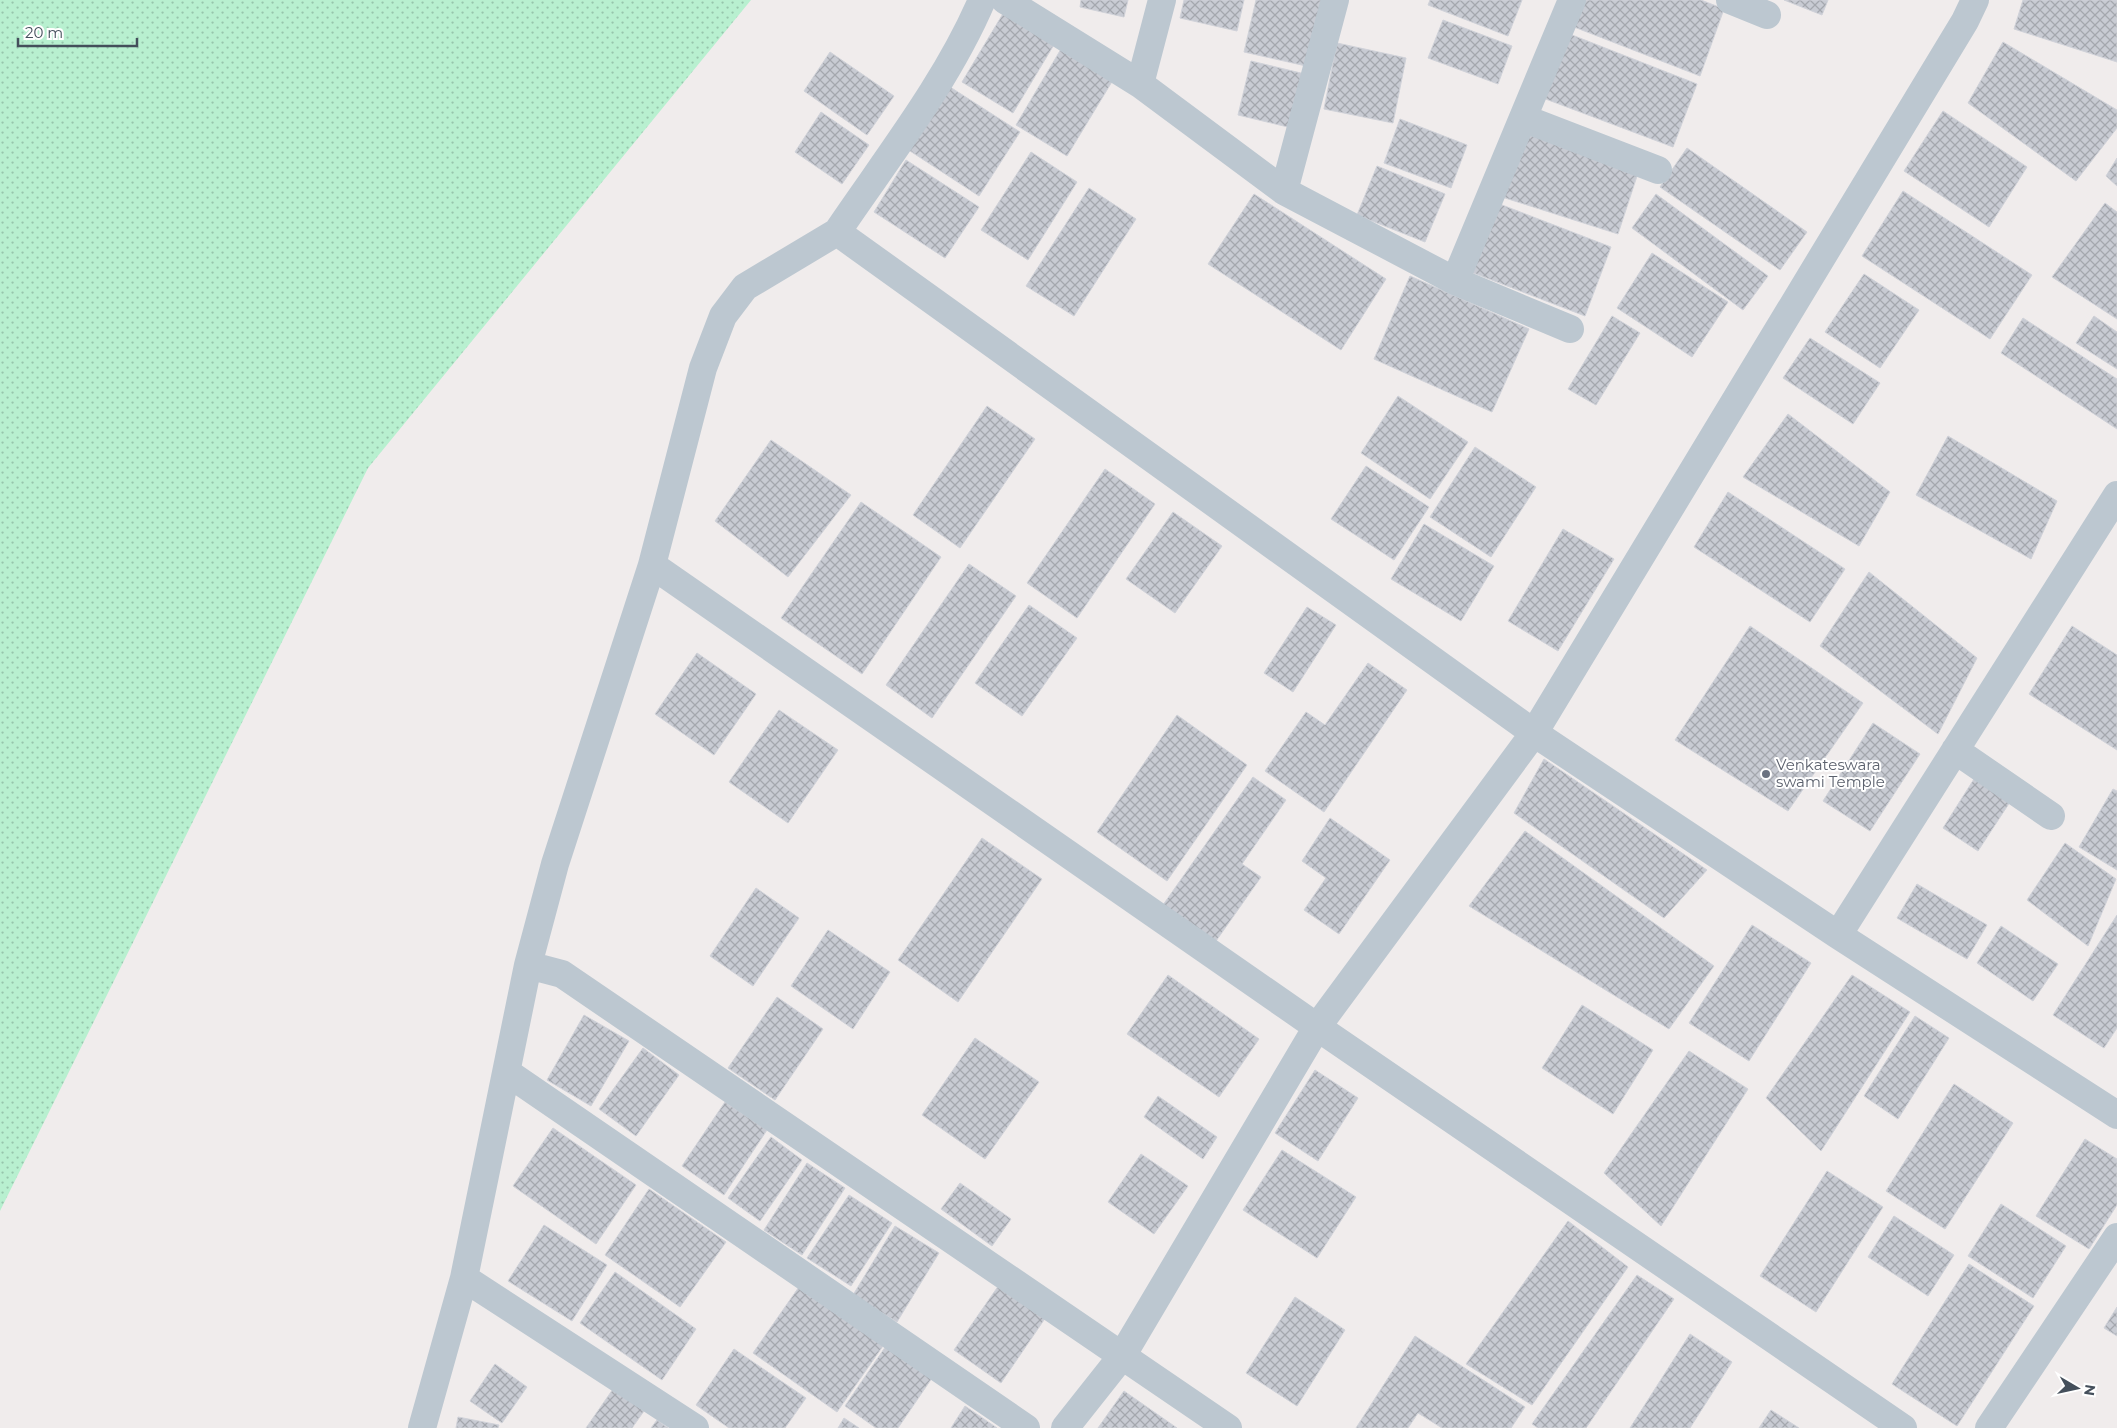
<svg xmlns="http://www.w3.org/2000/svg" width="2117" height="1428" viewBox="0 0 2117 1428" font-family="Montserrat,sans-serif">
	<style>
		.grass { fill: url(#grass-dots) }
		.building { fill: url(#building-cross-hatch); stroke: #d0d2d9 }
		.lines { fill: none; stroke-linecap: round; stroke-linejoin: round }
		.minor { stroke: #bcc7d0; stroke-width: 28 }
		.worship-dot { fill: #6b7280; stroke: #fff; stroke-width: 2 }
		.labels { text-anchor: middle; stroke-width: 4; stroke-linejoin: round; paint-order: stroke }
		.worship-label { font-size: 15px; fill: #5b616d; stroke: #fff; text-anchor: start }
	</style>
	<defs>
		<pattern id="grass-dots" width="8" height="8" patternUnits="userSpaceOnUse" patternTransform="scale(1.25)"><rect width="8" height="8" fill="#b8f0d0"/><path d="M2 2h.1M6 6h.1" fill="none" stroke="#97c5ac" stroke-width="1.8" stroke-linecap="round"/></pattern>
		<pattern id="building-cross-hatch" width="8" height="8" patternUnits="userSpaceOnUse" patternTransform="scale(1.25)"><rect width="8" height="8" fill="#c8cbd3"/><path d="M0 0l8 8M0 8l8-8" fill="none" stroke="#a4a7ae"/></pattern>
	</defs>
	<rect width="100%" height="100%" fill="#f0ecec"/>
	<path class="grass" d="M0 0H751L368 468 0 1211Z"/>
	<path class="building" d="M1081 0H1128L1124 17 1080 7Z
		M1184 0H1244L1237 31 1180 18Z
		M1256 0H1322L1306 66 1244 52Z
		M1430 0H1522L1508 36 1428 5Z
		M1579 0H1701L1724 9 1700 76 1569 25Z
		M1784 0H1828L1822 15Z
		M2023 0H2117V62L2014 29Z
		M1004 12 1055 43 1013 113 962 82Z
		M1443 20 1512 46 1498 84 1428 58Z
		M1567 33 1697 84 1673 147 1543 98Z
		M2003 42 2117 110V128L2076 181 1968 103Z
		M1337 43 1406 58 1393 123 1324 109Z
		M1061 49 1113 80 1067 156 1016 125Z
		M830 52 894 96 867 135 804 91Z
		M1251 61 1305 74 1292 128 1238 115Z
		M947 85 1020 132 979 196 907 149Z
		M1943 111 2027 167 1989 227 1904 171Z
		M821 112 869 145 842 184 795 152Z
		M1400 119 1467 145 1451 188 1384 163Z
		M1523 132 1639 170 1618 234 1502 197Z
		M1687 148 1807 232 1780 270 1660 187Z
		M1031 152 1077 182 1028 260 981 230Z
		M2117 158V186L2106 176Z
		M906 160 979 207 945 258 874 212Z
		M1377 166 1445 194 1425 242 1357 215Z
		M1089 188 1136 219 1074 316 1026 286Z
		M1903 191 2032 275 1990 339 1862 256Z
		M1254 194 1386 279 1341 350 1208 264Z
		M1656 194 1768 276 1743 310 1632 228Z
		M1497 203 1611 247 1585 316 1471 272Z
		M2105 203 2117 212V319L2052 277Z
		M1652 253 1728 302 1692 357 1617 308Z
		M1864 274 1919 310 1880 368 1825 332Z
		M1410 276 1529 329 1492 412 1374 359Z
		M1612 316 1640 333 1596 405 1568 389Z
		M2094 316 2117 332V369L2076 343Z
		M2023 318 2117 379V429L2001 353Z
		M1810 338 1880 383 1853 424 1783 378Z
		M1398 396 1468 442 1430 499 1361 453Z
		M987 406 1035 439 960 548 913 515Z
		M1788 414 1890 492 1859 546 1743 477Z
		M1948 436 2057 501 2031 559 1916 495Z
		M771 440 851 495 788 577 715 521Z
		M1475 447 1536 487 1491 557 1430 517Z
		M1366 466 1429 507 1394 560 1331 519Z
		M1105 469 1155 504 1077 618 1027 583Z
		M1728 492 1845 569 1810 622 1694 547Z
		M861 502 941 557 862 674 781 618Z
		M1173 512 1222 546 1175 613 1126 579Z
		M1424 524 1494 566 1461 621 1391 579Z
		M1563 529 1614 559 1558 651 1508 621Z
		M969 564 1016 596 932 718 886 685Z
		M1869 572 1977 658 1938 734 1820 646Z
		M1029 605 1077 638 1022 716 975 683Z
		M1307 607 1336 625 1293 692 1264 673Z
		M1750 626 1863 703 1788 811 1675 740Z
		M2072 626 2117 655V750L2029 694Z
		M697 653 756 694 714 755 655 714Z
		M1368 663 1407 690 1324 812 1265 771 1306 712 1325 725Z
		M779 710 838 750 788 823 729 782Z
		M1177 715 1247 765 1167 881 1097 832Z
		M1873 723 1920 754 1870 831 1823 801Z
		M1544 759 1707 870 1664 918 1514 813Z
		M1253 777 1286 800 1242 864 1261 877 1216 941 1163 905Z
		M1974 779 2010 802 1978 851 1943 828Z
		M2113 789 2117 791V870L2079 847Z
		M1330 818 1390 860 1339 934 1304 910 1326 878 1302 861Z
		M1525 831 1714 966 1669 1029 1469 906Z
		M982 838 1042 879 958 1002 898 960Z
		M2065 843 2116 879 2088 946 2027 900Z
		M1917 884 1987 925 1967 959 1897 918Z
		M756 888 799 918 753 986 710 956Z
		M2117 915V1028L2104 1048 2053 1015Z
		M1752 925 1811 963 1749 1061 1689 1023Z
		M2001 926 2058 964 2033 1001 1977 963Z
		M828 930 890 972 853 1029 791 986Z
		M1168 975 1259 1039 1219 1097 1127 1034Z
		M1852 975 1910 1012 1821 1151 1766 1098Z
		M777 997 823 1029 775 1100 728 1068Z
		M1582 1005 1653 1050 1613 1114 1542 1068Z
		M584 1015 629 1041 591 1106 547 1080Z
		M1915 1016 1949 1038 1898 1119 1864 1096Z
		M975 1038 1039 1082 985 1159 922 1115Z
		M643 1048 679 1075 636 1136 599 1109Z
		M1689 1051 1748 1089 1661 1226 1604 1173Z
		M1315 1070 1358 1098 1318 1161 1275 1133Z
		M1954 1084 2013 1123 1945 1229 1886 1191Z
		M1158 1096 1217 1137 1203 1159 1144 1117Z
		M725 1102 767 1130 724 1195 682 1166Z
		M553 1128 636 1185 596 1244 513 1186Z
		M771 1137 802 1160 760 1221 728 1198Z
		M2085 1139 2117 1159V1205L2089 1249 2036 1216Z
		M1282 1150 1356 1197 1317 1258 1243 1210Z
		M1141 1154 1188 1186 1154 1234 1108 1202Z
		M807 1163 845 1188 802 1255 764 1230Z
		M1827 1171 1883 1207 1816 1312 1760 1276Z
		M960 1183 1011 1219 992 1246 941 1209Z
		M649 1189 726 1242 680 1307 605 1255Z
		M849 1195 892 1223 851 1286 807 1258Z
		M2001 1204 2066 1246 2033 1298 1968 1256Z
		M1894 1216 1954 1255 1928 1296 1868 1257Z
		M1568 1221 1628 1267 1532 1405 1466 1364Z
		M544 1225 607 1265 572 1321 508 1281Z
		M895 1226 939 1253 897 1322 853 1295Z
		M1969 1264 2034 1306 1957 1426 1892 1384Z
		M615 1272 696 1329 662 1380 580 1323Z
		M1637 1275 1674 1299 1586 1428H1538L1532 1424Z
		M801 1284 885 1343 837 1412 753 1353Z
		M999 1285 1046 1317 1001 1383 954 1350Z
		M1295 1297 1345 1330 1297 1406 1246 1373Z
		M2117 1307V1336L2104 1328Z
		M1690 1334 1732 1362 1690 1428H1630Z
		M1415 1336 1525 1407 1511 1428H1442L1418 1413 1408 1428H1356Z
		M886 1346 932 1378 898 1428H876L845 1406Z
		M734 1349 806 1398 785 1428H729L696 1405Z
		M495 1364 527 1387 502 1423 470 1401Z
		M613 1389 644 1411 632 1428H586Z
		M1124 1391 1177 1428H1098Z
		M965 1406 997 1428H951Z
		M1771 1410 1799 1428H1759Z
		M458 1417 499 1425 498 1428H456Z
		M844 1418 859 1428H838Z
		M657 1420 668 1428H651Z"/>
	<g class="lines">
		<path class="minor" d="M982 0C947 82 887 158 837 232L1534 733 1838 935 2117 1115
			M1005 0 1140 84 1284 191 1455 281 1572 0
			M1730 0 1767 15
			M1140 84 1162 0
			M1523 118 1658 170
			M1284 191 1335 0
			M837 232 745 287 723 316 703 368 652 565 555 864 528 965 562 974 1228 1428
			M1455 281 1570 329
			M652 565 1317 1027 1903 1428
			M1955 750 2051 816
			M1838 935 2117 495
			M508 1073 1026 1428
			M464 1278 695 1428
			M422 1428 464 1278 528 965
			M1065 1428 1122 1356 1317 1027 1534 733 1965 21 1975 0
			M1989 1428 2117 1237"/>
	</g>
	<circle class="worship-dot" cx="1766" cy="774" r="5"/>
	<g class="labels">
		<g class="worship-label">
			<text x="1776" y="770">Venkateswara<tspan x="1776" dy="17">swami Temple</tspan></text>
		</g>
	</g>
	<g transform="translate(2077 1388) rotate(99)" stroke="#ffffff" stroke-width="4" paint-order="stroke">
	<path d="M0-4L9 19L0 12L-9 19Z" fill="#444f5b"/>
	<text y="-8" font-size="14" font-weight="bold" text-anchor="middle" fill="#444f5b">N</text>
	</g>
	<path d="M18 38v8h119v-8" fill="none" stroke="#444f5b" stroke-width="2.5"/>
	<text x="25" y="38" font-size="15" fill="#444f5b" stroke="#ffffff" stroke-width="4" paint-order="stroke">20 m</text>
</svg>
